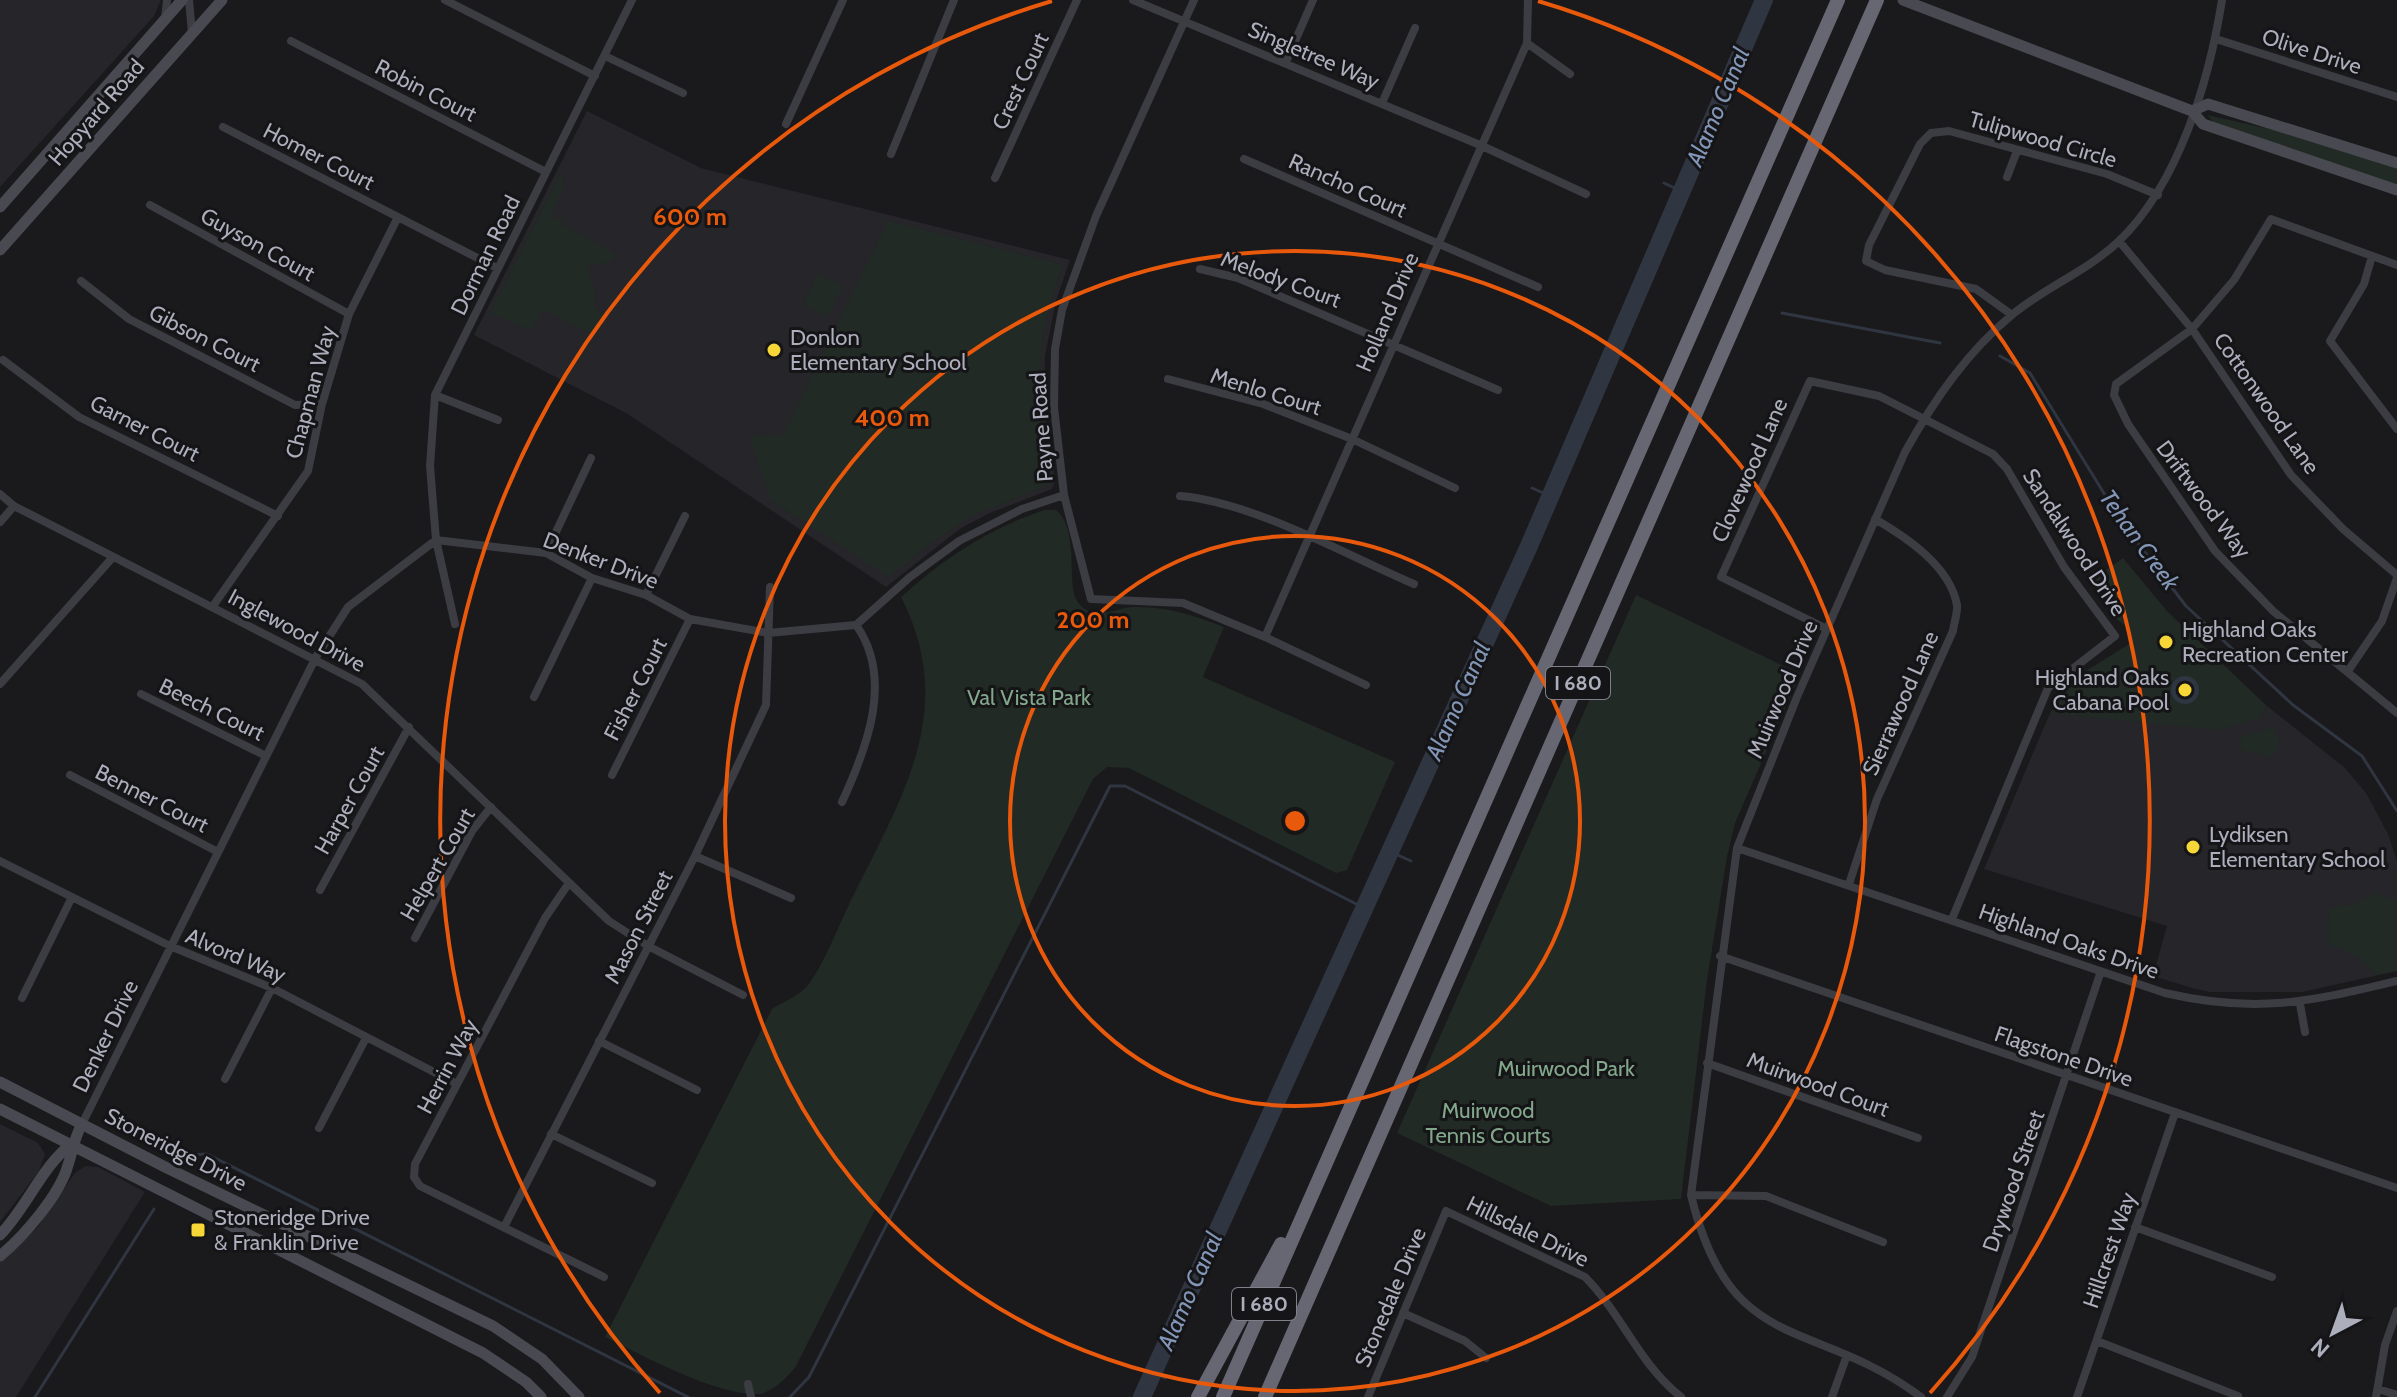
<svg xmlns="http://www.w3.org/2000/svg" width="2397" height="1397" viewBox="0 0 2397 1397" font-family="Cabin,sans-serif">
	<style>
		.built { fill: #262529 }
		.green { fill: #212a24 }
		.water { fill: #2f3641 }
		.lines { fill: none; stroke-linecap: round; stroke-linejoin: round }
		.stream { stroke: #2f3641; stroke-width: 3 }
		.river { stroke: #2f3641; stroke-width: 18 }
		.street { stroke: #3c3c43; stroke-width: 8 }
		.secondary { stroke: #484951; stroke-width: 11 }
		.highway { stroke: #666772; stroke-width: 14 }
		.ring { fill: none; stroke: #e8590c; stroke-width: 4 }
		.poi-dot { fill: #f7d637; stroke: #151417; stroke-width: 3 }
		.labels { text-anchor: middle; stroke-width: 6; stroke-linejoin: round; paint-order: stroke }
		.shield { fill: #151417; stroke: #7f808a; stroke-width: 2 }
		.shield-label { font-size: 20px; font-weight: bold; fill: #acaebc }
		.street-label { font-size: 22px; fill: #acaebc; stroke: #151417 }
		.poi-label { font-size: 22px; fill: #acaebc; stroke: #151417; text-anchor: start }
		.park-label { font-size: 22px; fill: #82a78b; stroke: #151417 }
		.water-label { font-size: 24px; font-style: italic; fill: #8296b7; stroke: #151417 }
		.centre { fill: #e8590c; stroke: #151417; stroke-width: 4 }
		.ring-label { font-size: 24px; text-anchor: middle; font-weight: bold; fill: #e8590c; stroke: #151417; stroke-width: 6; stroke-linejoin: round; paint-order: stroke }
	</style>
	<rect width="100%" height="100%" fill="#1a191c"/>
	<path class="built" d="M0 0H161L154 16 0 187Z
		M587 111 701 168 1070 260 1056 301 1045 356 1044 412 1055 481 1052 489 990 513 961 528 886 587 626 413 474 335Z
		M2267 706 2345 768 2366 793 2388 834 2397 861V971L2302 992H2210L2192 988 2153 976 2167 926 1984 869 2050 713 2259 718Z
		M0 1124 38 1143 45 1154 39 1171 0 1222Z
		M85 1166 98 1167 145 1192 16 1397H0V1262L37 1228 75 1173Z"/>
	<path class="green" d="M2207 115 2274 130 2397 166V185L2214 123Z
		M561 172 565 185 549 217 556 220 562 214 561 223 616 254 613 261 587 267 596 295 594 308 604 314 593 335 543 309 531 330 490 313Z
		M888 221 1063 265C1044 313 1035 365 1041 417 1043 437 1052 463 1050 484L970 517 935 540 889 577 771 500 749 436 783 435Z
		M818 273 843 286 828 317 803 305Z
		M1044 510H1056C1077 527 1069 570 1074 593 1076 604 1086 612 1096 613 1108 615 1121 607 1133 607 1165 606 1194 615 1224 627L1203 677 1395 762 1347 870 1336 873 1129 768 1107 767 1093 779 795 1368C785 1379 776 1389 761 1394 718 1397 644 1356 605 1337L772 1009C783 1002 800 995 808 985 824 965 842 917 855 892 905 792 957 707 901 597 944 558 988 529 1044 510Z
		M2123 558 2168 612 2267 706 2260 718 2217 730 2050 713 2078 676 2129 644 2128 628 2114 617 2089 582Z
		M1636 595 1800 674 1735 823 1727 857 1707 980 1681 1199 1551 1206 1397 1133Z
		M2274 727 2280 741 2272 757 2241 750 2240 738Z
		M2375 892 2397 902V971L2377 975 2356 955 2328 944 2329 908 2355 904Z"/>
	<path class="water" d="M2171 690a14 14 0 1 1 28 0a14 14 0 1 1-28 0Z"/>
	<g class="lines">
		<path class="stream" d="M1664 183 1681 191
			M1782 313 1940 343
			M2000 356 2030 373 2121 521 2186 606 2293 705 2362 756 2397 811
			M1532 488 1550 496
			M1391 852 1411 861
			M187 1155 207 1154 688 1397
			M1153 1372 1165 1378
			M35 1397 154 1209
			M790 1397 809 1377 1110 786H1125L1366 909"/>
		<path class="river" d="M1142 1397 1529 546 1764 0"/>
		<path class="street" d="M189 0 192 33
			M445 0 595 76
			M1133 0 1480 145 1586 194
			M1194 0 1096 216 1062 310 1055 349 1054 407 1064 495 1091 599 1183 603 1265 637 1366 685
			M165 19 167 0
			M2216 39 2397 97
			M291 41 546 172
			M1527 43 1570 74
			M605 56 683 93
			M1286 62 1313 0
			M1382 103 1415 28
			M786 124 843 0
			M223 127 497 268
			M891 154 954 0
			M1244 159 1538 287
			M2007 177 2017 151
			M995 178 1077 0
			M150 205 349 314
			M2119 241 2192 329 2291 475 2343 529 2397 575
			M2372 256 2364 284 2330 341 2397 429
			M2397 265 2271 219 2234 280 2192 329 2116 384 2114 395 2128 424 2215 551 2273 611 2397 713
			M1200 269 1238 278 1498 390
			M81 281 129 319 295 405 322 404
			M2012 315 1976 289 1885 270 1866 261 1869 245 1920 144 1931 133 1949 131 2107 174 2158 195
			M3 360 79 417 278 516
			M1168 379 1263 404 1352 439 1455 488
			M435 395 498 420
			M0 494 14 506 362 684 609 921 648 946 743 995
			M1180 496C1253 502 1346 555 1414 584
			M0 522 14 506
			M546 553 591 458
			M646 595 685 516
			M213 606 308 471 322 404 349 314 398 217
			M455 624 436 540 430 466 435 395 632 0
			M1827 629 1721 577 1810 381 1879 396 1993 454 2007 469 2064 567 2115 636 2048 688 1952 919
			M1265 637 1527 43 1528 0
			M2348 671 2382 621 2397 578
			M0 684 113 557
			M141 694 266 756
			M534 697 592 578
			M70 775 218 852
			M612 775 690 619
			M842 802C867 748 894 678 856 625
			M1737 848 2165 993C2255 1014 2310 1002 2397 981
			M695 856 791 898
			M0 861 170 946 272 988 457 1084
			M569 883 545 918 415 1164 414 1177 420 1186 604 1277
			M1849 884 1877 799 1953 631C1954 623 1958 612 1957 605 1950 566 1906 537 1875 519
			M320 890 409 727
			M415 938 472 831 491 807
			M1720 956 2397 1188
			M22 998 72 897
			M2300 1004 2305 1032
			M599 1041 697 1090
			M1707 1063 1918 1138
			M225 1079 272 988
			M82 1124 316 657 348 607 436 540 546 553 592 578 646 595 690 619 768 633 856 625 910 577 959 541 1022 509 1064 495
			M319 1128 366 1038
			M551 1134 652 1183
			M1691 1195 1766 1196 1883 1242
			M504 1227 695 856 766 705 770 587
			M2135 1227 2272 1277
			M1403 1313 1465 1341 1486 1358
			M2097 1341 2238 1396
			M748 1384 751 1397
			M2378 1389 2397 1395
			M1368 1397 1446 1211 1585 1277C1622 1314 1639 1364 1681 1397
			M1832 1397 1847 1355
			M1921 1397C1813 1316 1730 1358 1691 1195L1737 848 1797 697 1905 452C1934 400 1967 352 2013 314 2046 287 2087 271 2118 242 2179 184 2209 81 2222 0
			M1947 1397 1972 1357 2101 971
			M2077 1397 2175 1113
			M2376 1397 2385 1345 2397 1311"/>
		<path class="secondary" d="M1903 0 2192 111 2203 124 2397 190
			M2192 111 2208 104 2397 163
			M0 207 182 0
			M0 250 222 0
			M0 1082 167 1168 493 1326 542 1359 579 1397
			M0 1109 483 1353 526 1382 541 1397
			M0 1235C27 1207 41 1168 71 1144
			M0 1256C23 1237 60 1195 68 1165 73 1150 74 1138 82 1124"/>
		<path class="highway" d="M1198 1397 1281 1244
			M1223 1397 1838 0
			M1265 1397 1877 0"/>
	</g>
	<g class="ring">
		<circle cx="1295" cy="821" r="285"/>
		<circle cx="1295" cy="821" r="570"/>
		<path d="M660 1393A855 855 0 0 1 1052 1M1538 1A855 855 0 0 1 1930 1393"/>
	</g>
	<g class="poi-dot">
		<circle cx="774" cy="350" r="8"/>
		<circle cx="2166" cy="642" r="8"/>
		<circle cx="2185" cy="690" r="8"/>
		<circle cx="2193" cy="847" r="8"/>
		<rect x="190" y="1222" width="16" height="16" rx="4"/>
	</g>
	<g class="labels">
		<g class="shield">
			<rect x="1546" y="667" width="64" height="32" rx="6"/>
			<rect x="1232" y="1288" width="64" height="32" rx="6"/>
		</g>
		<g class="shield-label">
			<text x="1578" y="690">I 680</text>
			<text x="1264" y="1311">I 680</text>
		</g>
		<g class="street-label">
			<text transform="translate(2312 51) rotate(18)" y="8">Olive Drive</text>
			<text transform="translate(1314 55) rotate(23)" y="8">Singletree Way</text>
			<text transform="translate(1020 81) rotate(-65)" y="8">Crest Court</text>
			<text transform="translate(426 90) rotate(27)" y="8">Robin Court</text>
			<text transform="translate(96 112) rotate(-49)" y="8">Hopyard Road</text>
			<text transform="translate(2043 139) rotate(16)" y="8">Tulipwood Circle</text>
			<text transform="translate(319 156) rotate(27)" y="8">Homer Court</text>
			<text transform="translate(1348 185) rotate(24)" y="8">Rancho Court</text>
			<text transform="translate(258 244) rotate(29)" y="8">Guyson Court</text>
			<text transform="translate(485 255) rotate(-64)" y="8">Dorman Road</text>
			<text transform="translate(1281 279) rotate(20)" y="8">Melody Court</text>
			<text transform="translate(1387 312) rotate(-67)" y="8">Holland Drive</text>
			<text transform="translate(205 338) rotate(27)" y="8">Gibson Court</text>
			<text transform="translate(1266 391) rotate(17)" y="8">Menlo Court</text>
			<text transform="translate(310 392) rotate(-75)" y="8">Chapman Way</text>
			<text transform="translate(2267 403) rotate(55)" y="8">Cottonwood Lane</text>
			<text transform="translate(1041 427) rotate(-94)" y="8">Payne Road</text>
			<text transform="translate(145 428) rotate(27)" y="8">Garner Court</text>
			<text transform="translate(1749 470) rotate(-66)" y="8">Clovewood Lane</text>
			<text transform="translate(2204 499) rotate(53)" y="8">Driftwood Way</text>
			<text transform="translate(2075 542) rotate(57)" y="8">Sandalwood Drive</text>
			<text transform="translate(601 560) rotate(21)" y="8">Denker Drive</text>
			<text transform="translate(297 630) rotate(28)" y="8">Inglewood Drive</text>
			<text transform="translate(635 689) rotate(-63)" y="8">Fisher Court</text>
			<text transform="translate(1782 689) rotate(-67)" y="8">Muirwood Drive</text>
			<text transform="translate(1900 703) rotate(-66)" y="8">Sierrawood Lane</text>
			<text transform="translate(212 709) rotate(26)" y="8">Beech Court</text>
			<text transform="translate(152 798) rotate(27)" y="8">Benner Court</text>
			<text transform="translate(349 800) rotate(-61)" y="8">Harper Court</text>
			<text transform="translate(437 864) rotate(-60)" y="8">Helpert Court</text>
			<text transform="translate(638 927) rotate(-63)" y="8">Mason Street</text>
			<text transform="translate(2069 941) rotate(19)" y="8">Highland Oaks Drive</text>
			<text transform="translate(236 955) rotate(23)" y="8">Alvord Way</text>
			<text transform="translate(105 1036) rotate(-64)" y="8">Denker Drive</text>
			<text transform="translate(2064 1056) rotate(19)" y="8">Flagstone Drive</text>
			<text transform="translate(447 1066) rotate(-62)" y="8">Herrin Way</text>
			<text transform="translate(1818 1084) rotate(20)" y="8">Muirwood Court</text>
			<text transform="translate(176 1149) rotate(27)" y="8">Stoneridge Drive</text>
			<text transform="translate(2013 1181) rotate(-71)" y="8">Drywood Street</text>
			<text transform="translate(1528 1231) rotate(26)" y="8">Hillsdale Drive</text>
			<text transform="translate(2109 1250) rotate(-71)" y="8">Hillcrest Way</text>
			<text transform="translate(1390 1297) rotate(-67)" y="8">Stonedale Drive</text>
		</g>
		<g class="poi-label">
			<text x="790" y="345">Donlon<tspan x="790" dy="25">Elementary School</tspan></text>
			<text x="2182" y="637">Highland Oaks<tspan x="2182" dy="25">Recreation Center</tspan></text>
			<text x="2169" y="685" text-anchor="end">Highland Oaks<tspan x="2169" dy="25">Cabana Pool</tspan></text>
			<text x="2209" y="842">Lydiksen<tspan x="2209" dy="25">Elementary School</tspan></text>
			<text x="214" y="1225">Stoneridge Drive<tspan x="214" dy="25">&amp; Franklin Drive</tspan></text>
		</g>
		<g class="park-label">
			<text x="1029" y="705">Val Vista Park</text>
			<text x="1566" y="1076">Muirwood Park</text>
			<text x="1488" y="1118">Muirwood<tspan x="1488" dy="25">Tennis Courts</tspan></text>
		</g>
		<g class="water-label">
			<text transform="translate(1718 107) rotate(-67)" y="8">Alamo Canal</text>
			<text transform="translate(2139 540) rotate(54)" y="8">Tehan Creek</text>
			<text transform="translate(1458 701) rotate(-66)" y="8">Alamo Canal</text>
			<text transform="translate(1190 1291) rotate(-66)" y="8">Alamo Canal</text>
		</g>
	</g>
	<circle cx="1295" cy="821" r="12" class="centre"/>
	<g class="ring-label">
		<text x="690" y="225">600 m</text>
		<text x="892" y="426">400 m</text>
		<text x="1093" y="628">200 m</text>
	</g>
	<g transform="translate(2333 1333) rotate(221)" stroke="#151417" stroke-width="6" paint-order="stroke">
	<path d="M0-6L14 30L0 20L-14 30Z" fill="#acaebc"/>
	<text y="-12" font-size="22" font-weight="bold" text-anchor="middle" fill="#acaebc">N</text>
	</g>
</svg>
